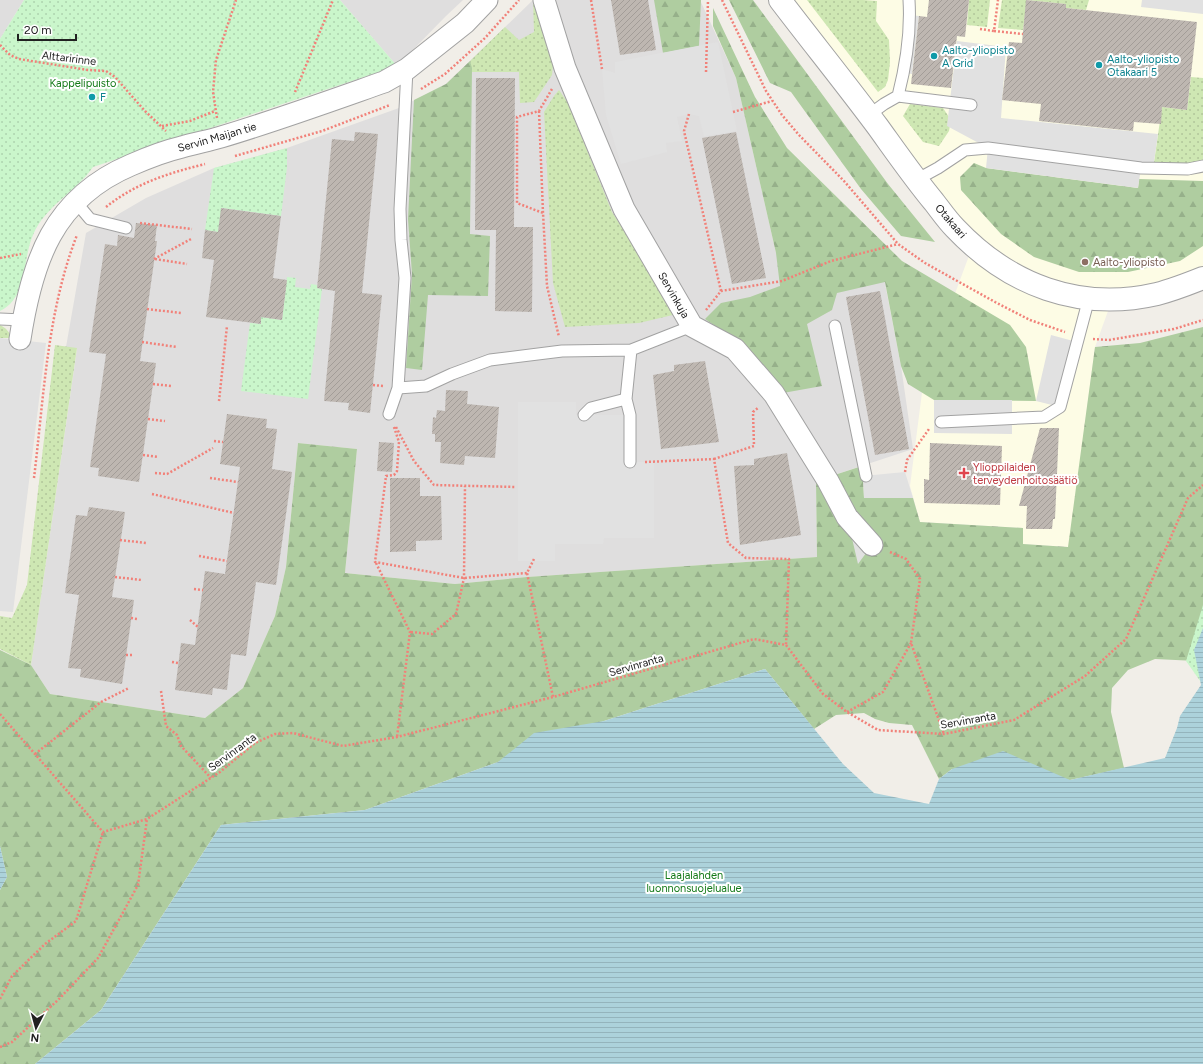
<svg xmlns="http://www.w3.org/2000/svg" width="1203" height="1064" viewBox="0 0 1203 1064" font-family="Figtree,sans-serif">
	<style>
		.residential { fill: #dfdede }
		.education { fill: #fdfce5 }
		.grass { fill: url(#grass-dots) }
		.forest { fill: url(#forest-firs) }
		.park { fill: url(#park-dots) }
		.parking { fill: #e1e1e1 }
		.water { fill: url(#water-rules) }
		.building { fill: url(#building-hatch) }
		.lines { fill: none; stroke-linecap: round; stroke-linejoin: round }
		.service-casing { stroke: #a2a2a2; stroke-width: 13 }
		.minor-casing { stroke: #a2a2a2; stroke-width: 23 }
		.tertiary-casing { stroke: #a2a2a2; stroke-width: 24 }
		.path { stroke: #f18179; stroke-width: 2.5; stroke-dasharray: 2 2; stroke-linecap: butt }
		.service { stroke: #fff; stroke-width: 11 }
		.minor { stroke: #fff; stroke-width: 21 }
		.tertiary { stroke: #fff; stroke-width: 22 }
		.culture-dot { fill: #0f9aa8; stroke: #fff; stroke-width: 1.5 }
		.education-dot { fill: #8d6e63; stroke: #fff; stroke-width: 1.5 }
		.health-dot { fill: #e0444e; stroke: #fff; stroke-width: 1.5 }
		.labels { text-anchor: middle; stroke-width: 4; stroke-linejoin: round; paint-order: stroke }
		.culture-label { font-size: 11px; fill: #0d838f; stroke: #fff; text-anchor: start }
		.street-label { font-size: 11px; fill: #212121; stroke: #fff }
		.park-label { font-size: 11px; fill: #147a18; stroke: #fff }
		.education-label { font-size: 11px; fill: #785e54; stroke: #fff; text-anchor: start }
		.health-label { font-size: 11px; fill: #be3a42; stroke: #fff; text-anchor: start }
	</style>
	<defs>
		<pattern id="grass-dots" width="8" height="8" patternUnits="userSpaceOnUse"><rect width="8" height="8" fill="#cee7b3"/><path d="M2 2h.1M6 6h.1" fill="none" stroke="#b1c69a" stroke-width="1.8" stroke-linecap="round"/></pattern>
		<pattern id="forest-firs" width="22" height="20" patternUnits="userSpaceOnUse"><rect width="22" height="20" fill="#afcda0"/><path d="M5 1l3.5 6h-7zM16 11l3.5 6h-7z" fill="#96b08a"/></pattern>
		<pattern id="park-dots" width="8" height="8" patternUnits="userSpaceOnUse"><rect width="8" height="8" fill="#caf6cb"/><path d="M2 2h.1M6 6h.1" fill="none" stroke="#add3ae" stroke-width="1.8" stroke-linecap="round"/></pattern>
		<pattern id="water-rules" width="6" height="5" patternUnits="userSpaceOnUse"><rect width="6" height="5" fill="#acd2db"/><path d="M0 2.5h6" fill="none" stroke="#94b4bc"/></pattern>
		<pattern id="building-hatch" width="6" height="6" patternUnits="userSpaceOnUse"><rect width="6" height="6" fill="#beb7b1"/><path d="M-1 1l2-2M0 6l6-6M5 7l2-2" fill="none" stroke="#a39d98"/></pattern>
	</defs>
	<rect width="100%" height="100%" fill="#f1eee8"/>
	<path class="residential" d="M0 0H24L0 39Z
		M340 0H463L446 16 397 66Z
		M533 0H700L736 78 776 253 876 237 901 366 913 449 816 481 817 557 527 577 455 584 345 573 357 449 298 443 286 567 275 616 243 688 205 718 50 694 31 665 77 349 66 347 86 233 146 198 214 168 287 148 399 108 446 84Z"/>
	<path class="education" d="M779 0H1203V278L1112 300 1095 347 1069 547 1023 544V528L920 522 910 486 924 377 973 245Z"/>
	<path class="grass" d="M533 0 553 65 552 75 534 102 520 103 519 72H471L470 61 505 27 519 40 534 32Z
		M807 0H863L877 1 876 21 889 40 890 62 888 80 885 87 878 92Z
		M969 0H990L987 27 967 25Z
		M1002 0H1089L1086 10 1066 8V4L1027 0 1023 30 998 28Z
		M1191 77 1203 78V162L1190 164 1154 162 1162 107 1187 110Z
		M559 90 568 103 612 212 677 314 639 323 565 327 553 283 544 112 554 96Z
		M910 104 943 108 951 120 949 131 939 146 923 142 903 116Z
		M0 325C6 328 10 332 11 338H0Z
		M55 345 77 348 31 665 0 649V616L12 618 27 585Z"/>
	<path class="forest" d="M654 0H701L699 46 663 53Z
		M729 0H753L888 184 935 242 901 236 861 189 791 92 770 83Z
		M713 8 755 97 787 148 902 261 1010 325 1026 347 1036 401 934 400 908 384 901 366 885 282 837 293 832 310 807 324 822 386 783 393 738 342 705 319 721 303 750 297 780 286 776 253 736 78 713 26Z
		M470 61 472 68 470 234 490 236 488 296 428 295 422 370 406 368 412 274 408 219 414 100 446 84Z
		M974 163 986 168 1138 188 1139 179 1203 181V246L1180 261 1128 272H1079L1034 257 1001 234 961 190 960 177Z
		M1203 327V628L1196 661 1155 659 1128 670 1112 688 1111 712 1124 768 1070 780 952 769 939 779 912 725 889 723 875 719 864 713 836 715 814 729 765 669 604 721 498 762 365 810 221 825 101 1010 35 1064H0V890L7 877 0 846V650L31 665 50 694 205 718 243 688 275 616 286 567 298 443 357 449 345 573 455 584 527 577 817 557 816 481 859 467 863 476 864 498H913L920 522 1023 528V544L1068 547 1095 347 1140 343Z"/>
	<path class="park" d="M24 0H340L397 66 93 167C76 192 45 206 33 235 22 260 28 298 0 311V39Z
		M287 148V167L281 216 222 208 218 232 205 230 214 168Z
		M287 277 296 278 295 287 310 289 311 284 317 285V288L322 289 308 399 241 391 250 323 261 324V317L282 320Z
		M1203 605V685L1186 661Z"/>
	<path class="parking" d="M1142 0H1203V14L1141 7Z
		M910 15 919 16 912 74 904 73Z
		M957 41 1006 47 1001 118 1158 134 1154 162 1141 168 1138 188 986 168 988 148 947 126Z
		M718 42 737 131 704 136 699 116 689 114 677 117 682 141 666 143 667 152 621 164 606 115 602 69 615 73V62Z
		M1051 335 1077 342 1060 407 1036 401Z
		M0 338 46 343 13 612 0 611Z
		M934 400H1012V434L934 433Z
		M518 402H576V415H630V462H654V538H604L603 544H555V561H518Z
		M905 472 913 498H864L863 476Z
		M847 517 872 545 858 564Z"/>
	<path class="water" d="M1203 628V1064H35L101 1010 221 825 365 810 498 762 534 733 604 721 765 669 843 764 874 793 929 804 939 779 952 769 1003 751 1070 780 1165 758 1177 728 1180 716 1201 685 1194 650Z
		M0 846 7 877 0 890Z"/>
	<path class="building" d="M611 0H648L656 50 620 55Z
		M929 0H969L965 37 957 36 951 88 911 84 919 16 927 17Z
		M1026 0 1066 4V8L1197 22 1187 110 1162 107 1161 124 1134 122 1133 131 1039 121 1041 104 1002 100 1009 42 1022 43Z
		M476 78H515L514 227H533L532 312 495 311 496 230H475Z
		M355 132 378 134 362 293 382 295 370 413 348 410 349 403 324 401 335 291 317 288 332 139 354 141Z
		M736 132 766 278 732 284 702 138Z
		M221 208 281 216 273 278 287 280 282 320 261 317V324L206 317 214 260 202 258 205 230 218 232Z
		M136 223 157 225 155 241H157L140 361 156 363 139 482 98 476 99 468 90 467 106 354 89 352 105 244 117 246 118 235 134 238Z
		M880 291 909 449 875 455 846 297Z
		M705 361 719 442 661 449 653 375 674 371V365Z
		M446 390 468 391 467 404 499 407 495 458 465 456 464 465 440 463 441 442H435V434H432L433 417 436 418 437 410 445 411Z
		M227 414 267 419 266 428 277 429 272 469 292 472 276 585 256 582 246 656 231 654 227 690 213 688 212 695 175 690 181 643 195 645 205 571 225 574 240 467 220 464Z
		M1040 428H1059L1055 519H1053L1052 529H1026L1027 506H1019Z
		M379 442 394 443 392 472 377 471Z
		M930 443 1002 446 1000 505 924 503V479L929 480Z
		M787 453 801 535 740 545 734 466 754 465V459Z
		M390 478H420V496H441L442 540 416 541V551L390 552Z
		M89 507 125 512 112 597 134 600 122 684 80 677 81 669 68 668 79 595 65 593 76 515 87 516Z"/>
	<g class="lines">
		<defs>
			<path id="service" d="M909 0C911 32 906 65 898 96L971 105
				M869 115 884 104 898 96
				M916 180 938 168 965 150 988 148 1141 168 1188 169 1203 166
				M75 201 90 219 126 228
				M0 319 23 320
				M835 326 866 476
				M398 388 426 386 452 374 490 360 562 351 631 350 692 326
				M389 414 398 388 405 278 401 240 400 209 407 69
				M584 415 591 408 626 399
				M941 422 1044 417 1060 407 1089 298
				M630 462V415L626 399 631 350"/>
			<path id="minor" d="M544 0 565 68 624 209 692 326 735 349 774 394 828 481 847 517 872 545
				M20 339C32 261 53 198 131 165 147 158 165 151 182 147 195 143 208 141 221 137 275 121 330 101 384 82L407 69 465 23 487 0"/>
			<path id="tertiary" d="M780 0C812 42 846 84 878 127 896 152 914 178 934 202 941 211 947 220 955 228 1009 285 1079 312 1157 294 1173 290 1188 284 1203 278"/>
		</defs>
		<use href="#service" class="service-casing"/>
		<use href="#minor" class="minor-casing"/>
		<use href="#tertiary" class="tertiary-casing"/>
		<path class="path" d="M591 0 602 69
			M722 0 766 91 782 115 799 135 844 181 898 244 925 263 995 302 1030 320 1065 332
			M980 29 994 31 998 0
			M994 31 1023 34
			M0 45 10 55 19 59 88 70 106 71 115 77 145 111 166 131
			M706 72 708 0
			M421 89 445 74 485 38 519 0
			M552 89 539 111 517 117V203L543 213 547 286 559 337
			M295 92 333 0
			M539 111 543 213
			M733 112 772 101
			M689 114 684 131 721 291
			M217 118 213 92 216 60 236 0
			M162 126 190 121 215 111
			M235 156 322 131 390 105
			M106 207C136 183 169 173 205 164
			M140 223 192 229
			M0 258 21 254
			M154 259 191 239
			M155 259 187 264
			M147 309 181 313
			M706 310 721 291 782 281 831 261 898 244
			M1093 339 1109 340 1174 329 1203 320
			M142 342 177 347
			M153 384 171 386
			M373 385 383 386
			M219 401 227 326
			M148 419 165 421
			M394 427 399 442 397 471 394 475 386 476 375 562 464 578 527 573
			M396 427 414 461 434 485 516 487
			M214 441 223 442
			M143 455 158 457
			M714 459 754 446 753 412 759 407
			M645 462 714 459 728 543 746 558 789 559 786 645
			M905 472 907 460 929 429
			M155 473 167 474 213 448
			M34 478C44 396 47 312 77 235
			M210 478 238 482
			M152 494 234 513
			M120 540 146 543
			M890 552 906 559 920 579 911 643 944 734
			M199 556 227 561
			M534 559 527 573 553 697
			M376 563 410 632 397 737
			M115 577 142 580
			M194 589 203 590
			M131 618 137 619
			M190 620 198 627
			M411 632 432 634 456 614 464 578 465 486
			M126 655H133
			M172 662 178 663
			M161 691 166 726 177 735 181 746 211 778
			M847 712 883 692 911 643
			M0 714 103 832 147 819 220 772 255 743 275 734 293 733 343 746 397 737 553 697 754 639 786 645 823 694 847 712 878 730 944 734 1014 720 1085 676 1126 639 1188 498 1203 485
			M35 754 101 702 129 688
			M0 999 12 976 45 944 76 921 103 832
			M0 1047 12 1042 58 1000 98 958 138 885 147 819"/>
		<use href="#service" class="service"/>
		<use href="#minor" class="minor"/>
		<use href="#tertiary" class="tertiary"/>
	</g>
	<g class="culture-dot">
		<circle cx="934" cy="56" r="4"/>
		<circle cx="1099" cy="65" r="4"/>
		<circle cx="92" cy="97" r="4"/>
	</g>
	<circle class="education-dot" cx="1085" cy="262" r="4"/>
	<path class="health-dot" d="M962 467h4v4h4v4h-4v4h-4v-4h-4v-4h4z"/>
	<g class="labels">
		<g class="culture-label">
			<text x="942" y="54">Aalto-yliopisto<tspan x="942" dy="13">A Grid</tspan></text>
			<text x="1107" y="63">Aalto-yliopisto<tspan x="1107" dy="13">Otakaari 5</tspan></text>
			<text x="100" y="101">F</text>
		</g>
		<g class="street-label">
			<text transform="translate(69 58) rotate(7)" y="4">Alttaririnne</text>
			<text transform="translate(217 137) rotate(-16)" y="4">Servin Maijan tie</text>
			<text transform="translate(951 221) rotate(49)" y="4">Otakaari</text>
			<text transform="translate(674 295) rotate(60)" y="4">Servinkuja</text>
			<text transform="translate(636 665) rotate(-16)" y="4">Servinranta</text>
			<text transform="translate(968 720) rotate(-10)" y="4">Servinranta</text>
			<text transform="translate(232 752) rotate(-36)" y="4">Servinranta</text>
		</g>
		<g class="park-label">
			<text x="83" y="87">Kappelipuisto</text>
			<text x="694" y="879">Laajalahden<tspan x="694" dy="13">luonnonsuojelualue</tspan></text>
		</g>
		<g class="education-label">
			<text x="1093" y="266">Aalto-yliopisto</text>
		</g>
		<g class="health-label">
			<text x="973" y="471">Ylioppilaiden<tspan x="973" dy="13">terveydenhoitosäätiö</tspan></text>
		</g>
	</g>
	<g transform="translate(36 1028) rotate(186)" stroke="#ffffff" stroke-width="3" paint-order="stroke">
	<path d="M0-3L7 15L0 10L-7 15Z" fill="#212121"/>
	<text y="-6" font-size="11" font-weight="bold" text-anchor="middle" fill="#212121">N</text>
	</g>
	<path d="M18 34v6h58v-6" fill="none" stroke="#212121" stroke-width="2"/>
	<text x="24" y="34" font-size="12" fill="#212121" stroke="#ffffff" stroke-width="3" paint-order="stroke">20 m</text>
</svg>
